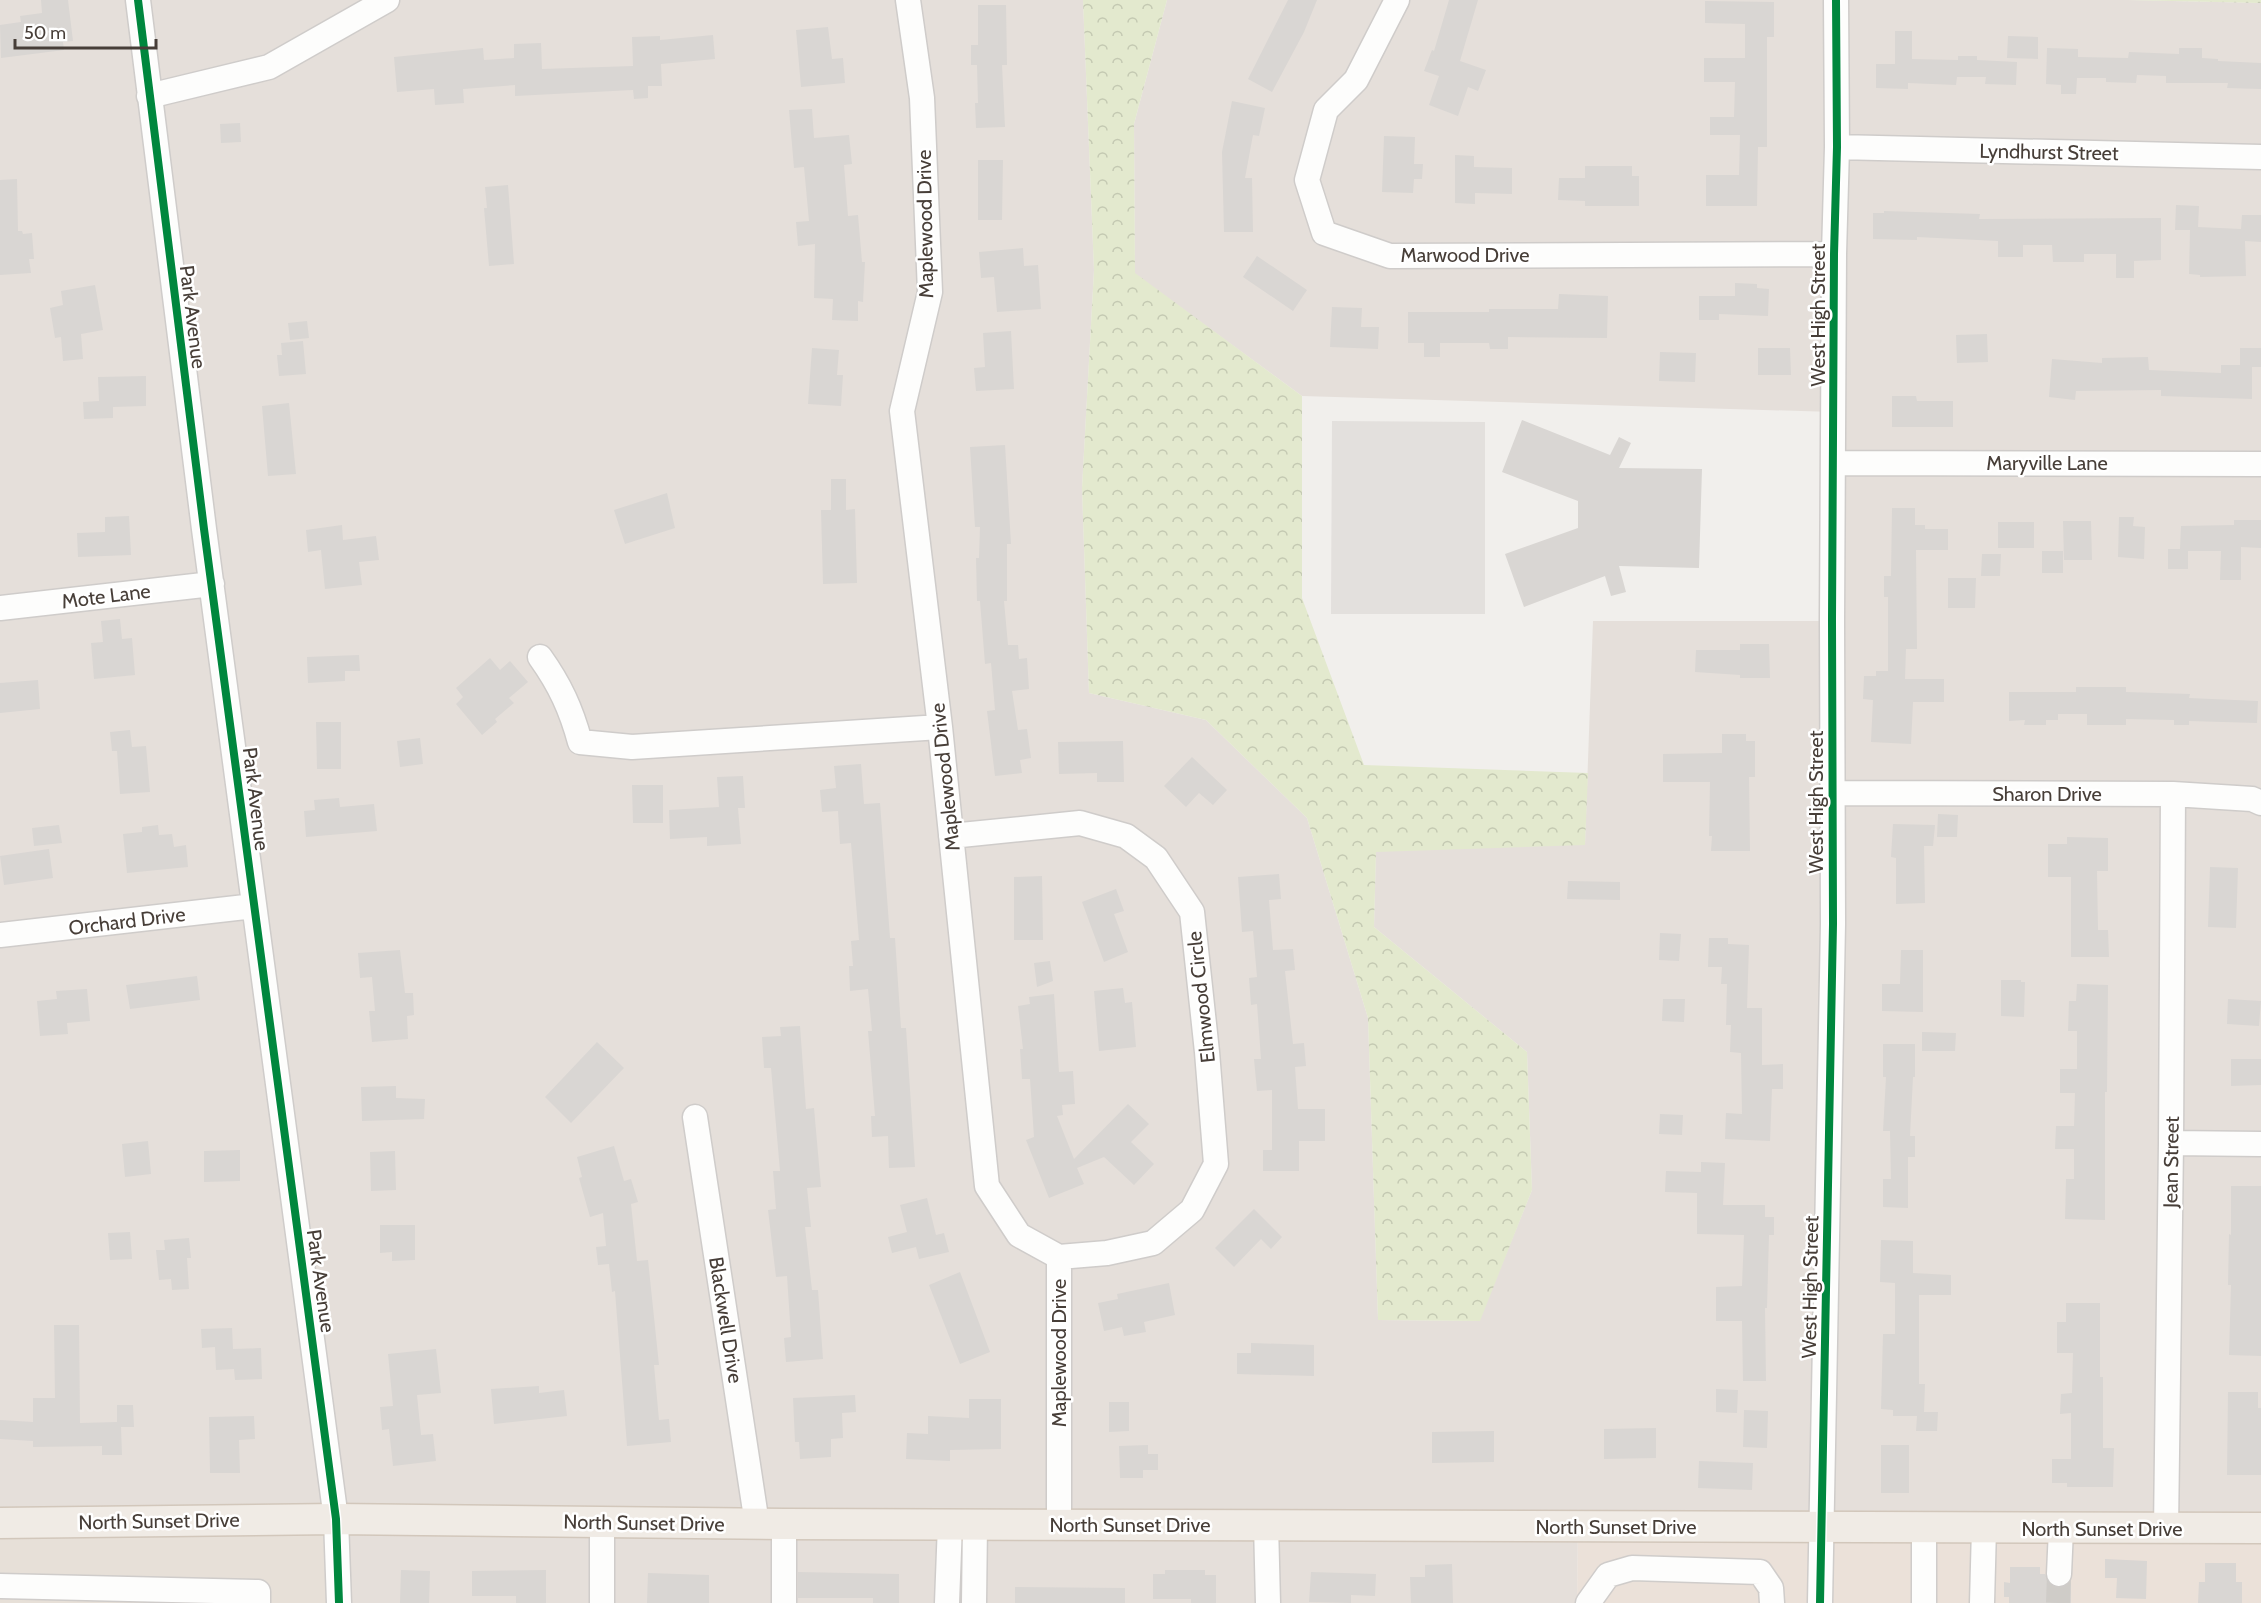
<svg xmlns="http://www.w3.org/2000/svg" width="2261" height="1603" viewBox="0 0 2261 1603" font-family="Cabin,sans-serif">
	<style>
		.residential { fill: #e5dfda }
		.commercial { fill: #ebe1d9 }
		.education { fill: #e7e0d8 }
		.grass { fill: url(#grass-dots) }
		.forest { fill: url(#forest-crowns) }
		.parking { fill: #e3e0dd }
		.building { fill: #d9d6d3 }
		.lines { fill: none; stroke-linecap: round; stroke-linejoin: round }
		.minor-tunnel { stroke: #cfccc8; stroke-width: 24; stroke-dasharray: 24 12; stroke-linecap: butt }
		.minor-casing { stroke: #cfccca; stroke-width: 27 }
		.major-casing { stroke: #d2c7bb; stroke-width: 33 }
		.minor { stroke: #fdfdfc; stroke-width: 24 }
		.major { stroke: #f0ebe5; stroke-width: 30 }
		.cycleway-casing { stroke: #fff; stroke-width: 11 }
		.cycleway { stroke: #00873e; stroke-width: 8 }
		.labels { text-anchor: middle; stroke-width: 5; stroke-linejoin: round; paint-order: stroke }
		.street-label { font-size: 20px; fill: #473e38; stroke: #fff }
	</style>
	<defs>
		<pattern id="grass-dots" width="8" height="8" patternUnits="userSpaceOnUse" patternTransform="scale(1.5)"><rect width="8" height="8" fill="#e3e9ce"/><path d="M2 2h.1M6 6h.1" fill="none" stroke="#c4c9b2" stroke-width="1.8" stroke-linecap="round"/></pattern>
		<pattern id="forest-crowns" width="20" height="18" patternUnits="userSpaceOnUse" patternTransform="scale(1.5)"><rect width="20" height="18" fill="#e3e9ce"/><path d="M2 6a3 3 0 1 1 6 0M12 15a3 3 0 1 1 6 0" fill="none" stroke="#c4c9b2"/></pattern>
	</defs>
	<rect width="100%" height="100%" fill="#f1efec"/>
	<path class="residential" d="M0 0H1083L1094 270 1082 488 1089 693 1206 720 1307 818 1368 1018 1378 1320 1479 1321 1532 1190 1527 1052 1374 927 1376 851 1585 844 1593 621H1832L1833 412 1302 396 1135 274 1134 124 1167 0H2128L2261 3V1528L1578 1527 1577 1603H339L0 1523Z"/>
	<path class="commercial" d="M1578 1527 2261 1528V1603H1577Z"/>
	<path class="education" d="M336 1519 339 1603H0V1523Z"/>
	<path class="grass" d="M2128 0H2261V3Z"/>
	<path class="forest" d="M1083 0H1167L1134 124 1135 273 1302 396V598L1364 765 1588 773 1585 845 1376 852 1374 927 1527 1052 1532 1190 1480 1321 1378 1320 1368 1018 1307 818 1206 720 1089 693 1082 488 1094 270Z"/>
	<path class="parking" d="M1332 421 1485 422V614H1331Z"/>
	<path class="building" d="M41 0H68L73 41 63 42 64 50 1 58 0 25 21 22 20 16 42 13Z
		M1288 0H1317L1304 32 1272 92 1248 79Z
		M1449 0H1478L1460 61 1486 70 1478 91 1468 87 1458 116 1429 105 1439 76 1424 71 1432 50 1434 51Z
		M1705 1 1774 2V37H1767V147H1758L1757 206H1706V175H1739L1740 135H1710V117H1734L1735 82H1704V58H1745V24L1705 23Z
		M978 5H1006L1007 65H1002L1005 127 976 128 975 103H978L977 65H971V45H978Z
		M828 27 832 59 843 58 845 83 801 87 796 30Z
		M1895 31H1912V59L1958 60V56H1977V60L2017 62 2016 85 1985 84 1986 77H1957L1956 85 1908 83V89L1876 88V64H1895Z
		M713 35 715 59 661 64 662 86H648V98L634 99 633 90 515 96V85L463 89 464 103 435 105 434 89 397 92 394 57 483 48 484 60 514 58V44L541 43 542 69 633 66 632 37 660 36V40Z
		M2008 36 2038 37V59L2007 58Z
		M2047 48 2078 49V57L2128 58 2129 52 2179 54V48H2202V58L2218 59V61L2261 63V89L2227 88 2228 83H2166V76L2137 75 2136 83 2106 82V78H2077L2076 94H2061V85L2046 84Z
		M1232 101 1265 108 1259 136 1253 135 1245 178H1252L1253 232H1224L1222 152Z
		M812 109 814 138 849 135 852 164 844 165 848 216 858 215 862 262H865L863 302 858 301V321L832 320 833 299 814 298 815 244 798 246 796 222 809 221 804 167 794 168 789 110Z
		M240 123 241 142 221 143 220 124Z
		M1384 136 1415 137 1414 164H1423L1422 179H1414L1413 193 1382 192Z
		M1455 155 1474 156V167L1512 168V194L1475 193V204L1455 203Z
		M978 160H1003L1002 220H978Z
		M1585 166H1632V176H1639V206H1585V201L1558 200 1559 178H1585Z
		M17 179 18 231H22L23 234 32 233 34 259H29L31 273 0 275V180Z
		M508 185 514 264 489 266 484 208H487L485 187Z
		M2176 205 2199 206 2198 227 2241 229 2242 215H2261V242L2245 241 2246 276 2200 277V275L2189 274 2190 230H2175Z
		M1884 211 1980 214 1979 219 2161 218V260L2134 261V278H2116V254H2084V262H2053L2052 245H2023V257H1998V241L1917 237V240L1873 239V213H1884Z
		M1023 248 1024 266 1038 265 1041 309 997 312 994 277 981 278 979 252Z
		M1257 256 1307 290 1293 311 1243 277Z
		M1735 283 1757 284V288L1769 289 1768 316 1719 314V320H1699V296H1735Z
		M95 285 103 330 81 334 83 359 63 361 61 337 55 338 50 308 63 305 61 291Z
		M1559 294 1608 296 1607 338 1508 337V349H1490L1489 343H1440V357H1424V343H1408V312H1489V309H1558Z
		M1332 307 1362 308 1361 327H1379L1378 349 1330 347Z
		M307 321 309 338 290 340 288 323Z
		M1011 331 1014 389 976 391 974 368 985 367 983 333Z
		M1987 334 1988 362 1957 363 1956 335Z
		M303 341 306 374 279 376 277 355H282L281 343Z
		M812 348 839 350 837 375H843L841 406 808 404Z
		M1758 348H1790L1791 375H1758Z
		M2240 348H2261V367H2252V399L2161 396V390L2076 391 2075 400 2049 397 2052 359 2102 363V358L2148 357 2149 370 2221 373V365H2240Z
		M1660 352 1696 353 1695 382 1659 381Z
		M146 376V406L113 407V418L84 419 83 402 99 401 98 377Z
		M1892 396H1916L1917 401H1953V427H1892Z
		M289 403 296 474 268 476 262 406Z
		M1522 420 1610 455 1619 437 1631 443 1619 468 1702 469 1699 568 1619 566 1626 592 1611 596 1605 576 1524 607 1505 554 1578 528V501L1502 472Z
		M1005 445 1011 544H1007V601H1004L1008 645H1018L1019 659 1027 658 1029 689 1012 691 1018 730 1027 729 1031 758 1020 760 1022 773 995 776 987 711 995 710 991 663 985 664 980 601H977L976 558H979L980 527H975L970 447Z
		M831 479H846V510L855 509 857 583 823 584 821 510H831Z
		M667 493 675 528 625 544 614 510Z
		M1892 508H1915V525H1925V529H1948V550H1916L1917 649H1906L1905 679H1944V702H1913L1911 744 1871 742 1873 700 1863 699 1864 676H1876V671H1888V597H1884V576H1891Z
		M129 516 131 555 78 557 77 533 105 532V517Z
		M2119 517H2134L2133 526 2145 527 2144 559 2118 557Z
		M2234 520H2261V548L2241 547V580H2220L2221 551H2188V569H2168V549H2180L2181 526 2234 525Z
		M2063 521H2091L2092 560H2064Z
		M1998 522H2034V548H1998Z
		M342 525 343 540 376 536 379 560 359 562 362 585 325 589 321 550 308 552 306 530Z
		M2042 551H2063V573H2042Z
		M1982 554H2001L2000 576H1981Z
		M1948 578H1976L1975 608H1948Z
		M120 619 122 639 132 638 135 675 94 679 91 643 103 642 101 621Z
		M1740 644H1769L1770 678H1740V675L1695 672 1696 650H1740Z
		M359 655 360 671H345V681L308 683 307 657Z
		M490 658 500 670 510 661 528 682 509 698 514 703 495 719 497 722 482 735 456 704 463 697 456 688Z
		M38 680 40 709 0 713V683Z
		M2076 687H2126V692L2190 694 2189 698 2258 701 2257 723 2189 721V725H2174V720L2126 719V725H2087V714H2058V720H2046V725H2024L2025 720 2009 721V692H2076Z
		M316 722H341V769H317Z
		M130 730 132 747 146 746 150 792 120 794 117 751H112L110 732Z
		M1722 734H1746V741H1755V777H1749L1750 851H1711L1712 836H1709L1710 782H1663V754L1722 753Z
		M420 738 423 764 400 767 397 741Z
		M1123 741 1124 782H1097V773L1059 774 1058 742Z
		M1192 757 1227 790 1213 805 1199 793 1186 807 1164 786Z
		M861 764 864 804 880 803 890 938H895L901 1028H906L915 1167 889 1168 888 1136 872 1137 871 1116H875L868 1031H872L868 989 850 991 849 966H853L851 941 859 940 851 843 840 844 838 811 822 812 820 790 836 788 834 766Z
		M743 776 745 808H738L741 844 707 846V837L670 839 669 810 719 807 717 777Z
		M632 785H663V823H633Z
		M339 798 340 807 374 804 377 831 306 837 304 811 315 810 314 800Z
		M1938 814 1958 815 1957 837H1937Z
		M1893 824 1935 825 1933 846H1924L1925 903 1896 904V858L1891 857Z
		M59 825 62 843 34 846 32 828Z
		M158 825 159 835 172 834 174 847 186 845 188 867 127 873 123 834 142 832V827Z
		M2067 837 2108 838V871H2097L2098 930H2108L2109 957H2071V877H2048V844H2067Z
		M49 849 53 878 4 885 0 856Z
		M2210 867 2238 868 2236 928 2208 927Z
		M1279 874 1281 899 1269 900 1273 950 1293 949 1295 970 1285 971 1293 1044 1304 1043 1306 1066 1295 1067 1298 1109H1325V1141H1299V1171H1263V1150H1272V1090L1257 1091 1254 1059H1261L1257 1004 1251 1005 1249 978 1257 977 1253 931 1242 932 1238 877Z
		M1042 876 1043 940H1014V877Z
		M1568 881 1620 882V900L1567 899Z
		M1116 889 1124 911 1114 914 1128 952 1104 962 1082 902Z
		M1660 933 1681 934 1679 961 1659 960Z
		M1709 938H1728V944L1749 945 1747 1008H1762V1065L1783 1064V1089H1772L1770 1141 1725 1139 1726 1113 1742 1114 1741 1053 1730 1052 1731 1025H1726L1727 984H1721L1722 967H1708Z
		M400 950 405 993H413L414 1015 407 1016 408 1039 372 1042 369 1011H375L372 977 360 978 358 953Z
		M1901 950H1923V1012L1882 1011V984H1900Z
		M1050 961 1053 981 1037 987 1034 963Z
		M197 976 200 1000 130 1009 126 985Z
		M2001 980H2021V982H2025L2024 1017 2001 1016Z
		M2077 984 2108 985 2107 1092H2105V1220L2065 1219 2066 1179H2074V1149H2055L2056 1126H2074L2075 1093H2060V1069H2077V1031H2068L2069 1001H2076Z
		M1123 988 1125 1003 1132 1002 1136 1047 1099 1051 1094 991Z
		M87 989 90 1021 67 1023 68 1034 40 1036 37 1001 57 999 56 991Z
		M1054 994 1059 1072 1073 1071 1075 1104 1062 1105 1063 1115 1057 1116 1074 1159 1128 1104 1149 1124 1131 1142 1154 1164 1134 1185 1104 1157 1077 1168 1084 1184 1049 1198 1026 1140 1034 1137 1030 1079H1022L1020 1049H1023L1018 1006 1030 1004 1029 997Z
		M1663 999H1685L1684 1022 1662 1021Z
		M2228 999 2261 1001 2259 1026 2227 1024Z
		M800 1026 806 1109 814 1108 821 1187 807 1188 811 1227H805L812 1290H818L823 1359 786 1362 784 1338 791 1337 787 1276 776 1277 768 1210 776 1209 773 1171H780L771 1068H764L762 1037 781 1036 780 1027Z
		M1922 1032 1956 1033 1955 1051H1922Z
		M597 1042 624 1068 571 1123 545 1097Z
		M1883 1044H1915V1077H1913L1910 1136H1915V1157H1908V1208L1883 1207V1179H1891L1890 1131H1883L1886 1077H1883Z
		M2231 1059H2261V1085L2231 1086Z
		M396 1086V1098L425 1099 424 1119 362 1121 361 1087Z
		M1660 1114 1683 1115 1682 1135 1659 1134Z
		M148 1141 151 1174 125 1177 122 1144Z
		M614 1146 624 1181 631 1179 638 1202 631 1204 637 1261 648 1260 659 1365H654L659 1420 669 1419 671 1442 627 1446 615 1291 612 1292 609 1264 598 1265 596 1247 606 1246 603 1213 590 1217 579 1178 582 1177 577 1157Z
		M240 1150V1181L204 1182V1151Z
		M395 1151 396 1190 371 1191 370 1152Z
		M1701 1162 1725 1163 1723 1205H1765V1217H1774V1235H1769L1767 1308H1765L1766 1381H1743L1742 1321H1716V1287L1742 1286 1744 1235 1697 1234V1193L1665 1192 1666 1171 1701 1172Z
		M2231 1186H2261V1356L2229 1355 2231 1285H2228L2229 1234 2231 1235Z
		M927 1198 936 1235 944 1233 949 1252 919 1259 916 1247 892 1253 888 1237 907 1232 900 1205Z
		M1254 1209 1282 1237 1271 1249 1261 1239 1234 1267 1215 1248Z
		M380 1225H415V1260L392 1261V1252L380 1253Z
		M130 1232 132 1259 110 1260 108 1233Z
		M189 1238 191 1258H187L189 1289 172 1290 171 1279 159 1280 156 1250H165L164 1240Z
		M1881 1240 1913 1241V1273L1951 1275V1295H1919V1384H1925L1924 1412H1938L1937 1431H1916L1917 1416H1893V1410L1881 1409 1883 1334H1895V1283L1880 1282Z
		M960 1272 990 1352 960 1364 929 1285Z
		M1169 1283 1175 1315 1144 1322 1146 1332 1124 1336 1122 1327 1104 1331 1098 1303 1118 1299 1117 1294Z
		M2066 1303H2100V1377H2103V1448H2114L2113 1487H2067V1483H2052V1459H2071V1413L2060 1414 2061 1394 2072 1393 2073 1353H2057V1322H2066Z
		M54 1325H79L80 1423 117 1422V1405H133L134 1427H121L122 1455H102V1446L33 1447V1441L0 1439V1420L33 1422V1398H55Z
		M232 1328 233 1349 261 1348 262 1379 235 1380 234 1369 216 1370 215 1347 202 1348 201 1329Z
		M1251 1343 1314 1345V1376L1237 1374V1353H1251Z
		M436 1349 441 1393 417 1395 421 1435 433 1434 436 1461 393 1466 389 1429 382 1430 380 1407 393 1406 388 1354Z
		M539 1386V1393L564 1390 567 1416 494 1424 491 1389Z
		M1716 1389 1738 1390 1737 1413 1716 1412Z
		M2228 1392H2258V1408H2261V1475H2227Z
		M855 1395 856 1412 842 1413 843 1438 831 1439V1457L800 1459 799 1442H795L793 1398Z
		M969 1399H1001V1449L950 1450V1461L906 1459 907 1433 928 1434V1416L969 1418Z
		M1109 1402H1129V1431L1109 1432Z
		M1744 1410 1768 1411 1767 1448 1743 1447Z
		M254 1416 255 1439 239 1440 240 1473H210L209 1417Z
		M1656 1428V1458L1604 1459V1429Z
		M1494 1431V1462L1432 1463V1432Z
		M1148 1445V1454H1158V1470H1143V1478H1120L1119 1446Z
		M1881 1445H1909V1493H1881Z
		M1699 1461 1753 1463 1752 1490 1698 1488Z
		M2105 1559 2147 1561 2146 1599 2116 1598 2117 1578H2105Z
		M2205 1563H2236V1582H2242V1603H2198L2199 1582H2205Z
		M1452 1564 1453 1603H1411L1410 1577H1425V1565Z
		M2010 1567H2040V1574H2045L2051 1586 2058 1588 2065 1587 2071 1581V1603H2009V1597H2004V1582L2010 1583Z
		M401 1570 430 1571 429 1603H400Z
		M546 1570V1603H516V1596H472V1571Z
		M1165 1570H1205V1575H1216V1603H1191V1599H1153V1574H1165Z
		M798 1572 899 1574V1603H873V1598H798Z
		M1311 1572 1376 1574 1375 1596 1351 1595V1603L1309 1602Z
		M648 1573 709 1575V1603H647Z
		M1015 1587 1125 1588V1603H1015Z"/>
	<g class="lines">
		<path class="minor-tunnel" d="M2058 1603 2059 1574"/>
		<defs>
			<path id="minor" d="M138 0 204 529 336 1519 339 1603
				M908 0 922 98 930 292 902 411 940 727 987 1186 1019 1235 1059 1257V1524
				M1397 0 1356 80 1326 110 1307 180 1324 233 1390 256 1834 254
				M149 96 269 67 387 0
				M1837 147 2261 157
				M1833 463 2261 464
				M0 608 212 584
				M540 657C560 685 571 709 580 742L632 747 940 727
				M1833 793 2173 794 2252 799 2261 803
				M951 836 1080 823 1126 836 1156 858 1192 912 1207 1052 1216 1164 1192 1210 1153 1243 1107 1253 1059 1257
				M0 935 254 906
				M695 1117 757 1524
				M2171 1143 2261 1144
				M784 1524V1603
				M1266 1524 1268 1603
				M2166 1530 2171 1143 2173 794
				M2059 1574 2061 1529
				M0 1586 258 1592V1603
				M602 1603V1522
				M947 1603 950 1524
				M974 1603 975 1525
				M1588 1603 1608 1575 1632 1568 1760 1572 1771 1588 1772 1603
				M1820 1603 1833 924 1832 621 1834 254 1837 147 1836 0
				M1924 1603V1528
				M1982 1603 1984 1528"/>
			<path id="major" d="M0 1523 336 1519 784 1524 2261 1528"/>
		</defs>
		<use href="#minor" class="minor-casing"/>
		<use href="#major" class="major-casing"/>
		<use href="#minor" class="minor"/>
		<use href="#major" class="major"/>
		<defs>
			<path id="cycleway" d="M138 0 204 529 336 1519 339 1603
				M1820 1603 1833 924 1832 621 1834 254 1837 147 1836 0"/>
		</defs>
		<use href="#cycleway" class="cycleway-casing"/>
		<use href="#cycleway" class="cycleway"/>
	</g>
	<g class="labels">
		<g class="street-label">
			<text transform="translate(2049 152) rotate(1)" y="7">Lyndhurst Street</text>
			<text transform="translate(925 224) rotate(-91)" y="7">Maplewood Drive</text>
			<text x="1465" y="262">Marwood Drive</text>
			<text transform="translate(1818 315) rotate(-90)" y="7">West High Street</text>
			<text transform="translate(193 317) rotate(83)" y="7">Park Avenue</text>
			<text x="2047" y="470">Maryville Lane</text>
			<text transform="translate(106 596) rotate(-7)" y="7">Mote Lane</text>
			<text transform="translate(945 777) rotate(-96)" y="7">Maplewood Drive</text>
			<text x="2047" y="801">Sharon Drive</text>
			<text transform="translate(256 799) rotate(83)" y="7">Park Avenue</text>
			<text transform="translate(1816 802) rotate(-90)" y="7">West High Street</text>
			<text transform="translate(127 921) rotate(-7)" y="7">Orchard Drive</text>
			<text transform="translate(1201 997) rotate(-96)" y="7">Elmwood Circle</text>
			<text transform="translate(2171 1162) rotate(-89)" y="7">Jean Street</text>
			<text transform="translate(321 1281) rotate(82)" y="7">Park Avenue</text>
			<text transform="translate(1810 1287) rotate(-89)" y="7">West High Street</text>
			<text transform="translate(726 1320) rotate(81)" y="7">Blackwell Drive</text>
			<text transform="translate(1059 1353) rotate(-90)" y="7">Maplewood Drive</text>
			<text transform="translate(159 1521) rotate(-1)" y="7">North Sunset Drive</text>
			<text transform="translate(644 1523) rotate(1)" y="7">North Sunset Drive</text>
			<text x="1130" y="1532">North Sunset Drive</text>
			<text x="1616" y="1534">North Sunset Drive</text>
			<text x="2102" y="1536">North Sunset Drive</text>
		</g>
	</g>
	<path d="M15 39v9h141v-9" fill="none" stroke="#473e38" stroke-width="3"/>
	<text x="24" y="39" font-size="18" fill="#473e38" stroke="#ffffff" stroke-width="4.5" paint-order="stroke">50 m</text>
</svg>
